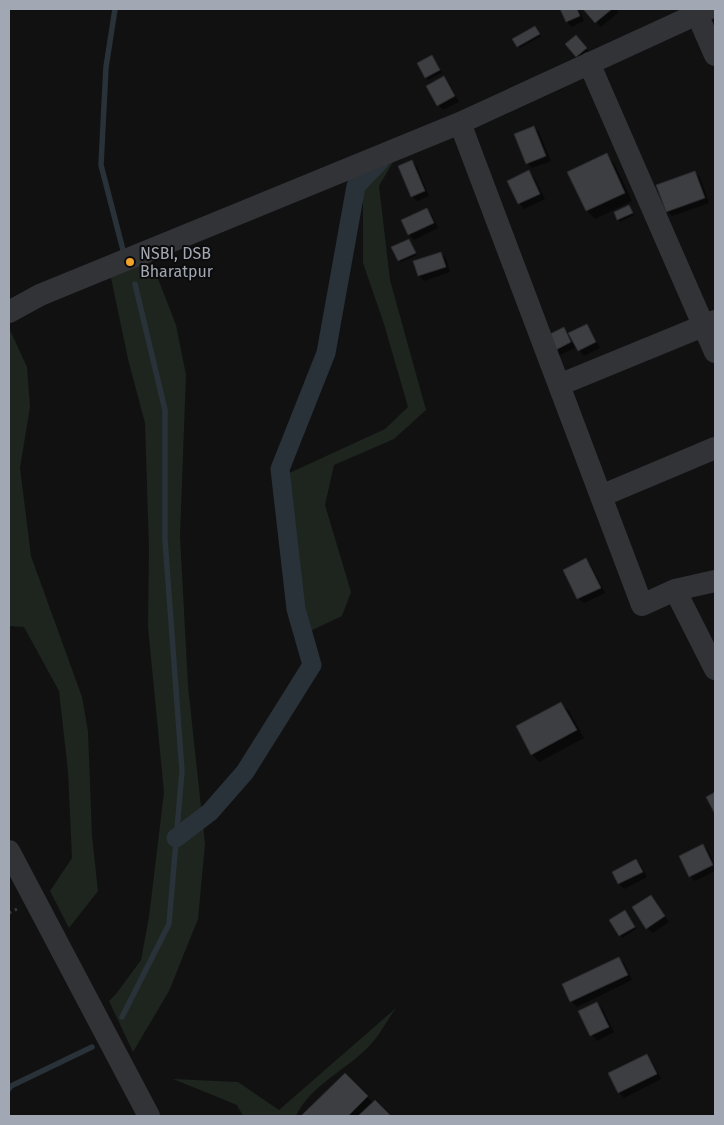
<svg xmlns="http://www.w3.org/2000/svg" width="724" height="1125" viewBox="0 0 724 1125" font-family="'Fira Sans',sans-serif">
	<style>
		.green { fill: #1d251e }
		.shadow { fill: #0007 }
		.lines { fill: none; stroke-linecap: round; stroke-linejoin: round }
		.stream { stroke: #293238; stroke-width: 5.5 }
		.canal { stroke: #293238; stroke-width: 19 }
		.building { fill: #3d3e42; stroke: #2b2b2e }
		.path { stroke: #383a3e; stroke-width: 3; stroke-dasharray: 2.5 4; stroke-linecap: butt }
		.street { stroke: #323337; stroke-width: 22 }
		.poi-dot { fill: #f3a329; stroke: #0c0c0d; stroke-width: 2 }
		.labels { text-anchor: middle; stroke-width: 4; stroke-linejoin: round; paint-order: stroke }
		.poi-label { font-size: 16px; fill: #a2a8b3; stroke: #0c0c0d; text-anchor: start }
	</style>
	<rect width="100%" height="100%" fill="#111112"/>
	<path class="green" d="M393 162 379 186 390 280 426 410 394 439 334 465 325 505 351 592 342 616 306 633 289 620 272 481 385 429 408 407 384 324 363 263V174Z
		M150 258 176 325 186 375 180 536 188 686 205 844 198 919 169 991 133 1052 109 1001 116 994 141 960 149 917 164 792 148 627 149 547 145 423 128 359 110 273Z
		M9 328 27 367 30 407 20 468 31 556 82 697 88 731 92 836 98 891 69 928 50 891 72 858 68 771 59 691 24 627 9 626Z
		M396 1008C388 1019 381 1033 372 1043 349 1069 311 1084 296 1116H243L237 1105 173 1079 238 1082 279 1110Z"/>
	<path class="shadow" d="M561 9H579L584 21 572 27 567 22Z
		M584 9H616L619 12 601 27Z
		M537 29 541 36 520 48 518 46Z
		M578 39 588 51 579 58 577 56Z
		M432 57 442 73 428 80 419 63Z
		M444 78 449 83 459 102 443 110 438 105Z
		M534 127 539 132 551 161 532 168 527 163Z
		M606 155 614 163 632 201 595 219 587 211Z
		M412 162 417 167 429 196 417 201 412 196Z
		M529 172 534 177 545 199 524 209 519 203Z
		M695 172 700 177 709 203 672 216 667 211Z
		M629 207 634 215 620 222 615 213Z
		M427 210 432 215 438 228 414 240 409 234Z
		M409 240 417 255 401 262 399 260Z
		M440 253 446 258 450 272 424 281 419 276Z
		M586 326 591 331 600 348 584 356 577 347 556 357 551 352 563 329 569 334Z
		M586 560 591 565 605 593 584 603 578 598Z
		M561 704 569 711 584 738 539 762 532 754Z
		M703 845 708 850 715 866V871L695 881 690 876Z
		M636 860 641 865 647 877 624 889 619 884 613 872Z
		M651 897 669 922 653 933 647 928Z
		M625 912 636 929 622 938 620 935Z
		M618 958 624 963 632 980 577 1007 572 1002 563 985Z
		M596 1003 602 1008 614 1032 597 1041 592 1035 579 1012Z
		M647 1056 652 1061 661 1079 624 1098 619 1092Z
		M345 1075 373 1103 375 1102 389 1116H303Z"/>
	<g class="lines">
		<path class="stream" d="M115 9 106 67 101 165 123 250
			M122 1017 169 924 182 771 165 540V410L135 284
			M9 1089 11 1086 92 1047"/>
		<path class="canal" d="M176 838 210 812 245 772 312 665 296 609 280 469 326 353 356 186 380 161"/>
	</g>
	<path class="building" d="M560 9H577L580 16 566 22Z
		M583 9H612L595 23Z
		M535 26 540 34 517 47 512 39Z
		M576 35 587 48 576 57 565 44Z
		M432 55 440 70 425 78 417 63Z
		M444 76 455 96 437 106 426 86Z
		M534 126 546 156 526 164 514 134Z
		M607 153 625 193 586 211 567 172Z
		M412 160 425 191 411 197 398 166Z
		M529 170 540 194 518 204 507 181Z
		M695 171 705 198 666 212 656 185Z
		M629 205 633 213 617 220 614 212Z
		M427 208 434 223 408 235 401 220Z
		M409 239 416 253 398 261 391 247Z
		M441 252 446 267 418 276 413 261Z
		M587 324 596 342 578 351 568 333Z
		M564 327 571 342 550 353 542 338Z
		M586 558 601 588 577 599 563 570Z
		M561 702 577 730 531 755 516 726Z
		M715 792V814L706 797Z
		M703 844 713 865 689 877 679 856Z
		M636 859 643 872 618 884 612 872Z
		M651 895 665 916 646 929 632 907Z
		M625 910 635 927 619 936 609 920Z
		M619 957 628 975 570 1002 562 984Z
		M597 1002 609 1027 590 1036 578 1011Z
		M647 1054 657 1074 618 1093 608 1073Z
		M345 1073 368 1096 348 1116H301Z
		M375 1100 391 1116H358Z"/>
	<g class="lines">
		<path class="path" d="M9 913 17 909"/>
		<path class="street" d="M697 14 715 55
			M589 63 715 352
			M460 123 642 605 675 590 715 581
			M9 312 40 295 460 123 708 9
			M559 385 715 321
			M601 496 715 448
			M675 590 715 669
			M9 851 149 1116"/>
	</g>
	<circle class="poi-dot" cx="130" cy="262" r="5"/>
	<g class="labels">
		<g class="poi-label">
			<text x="140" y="259">NSBI, DSB<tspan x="140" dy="18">Bharatpur</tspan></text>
		</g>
	</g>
	<rect width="724" height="1125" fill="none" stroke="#a2a8b3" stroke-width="20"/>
</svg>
